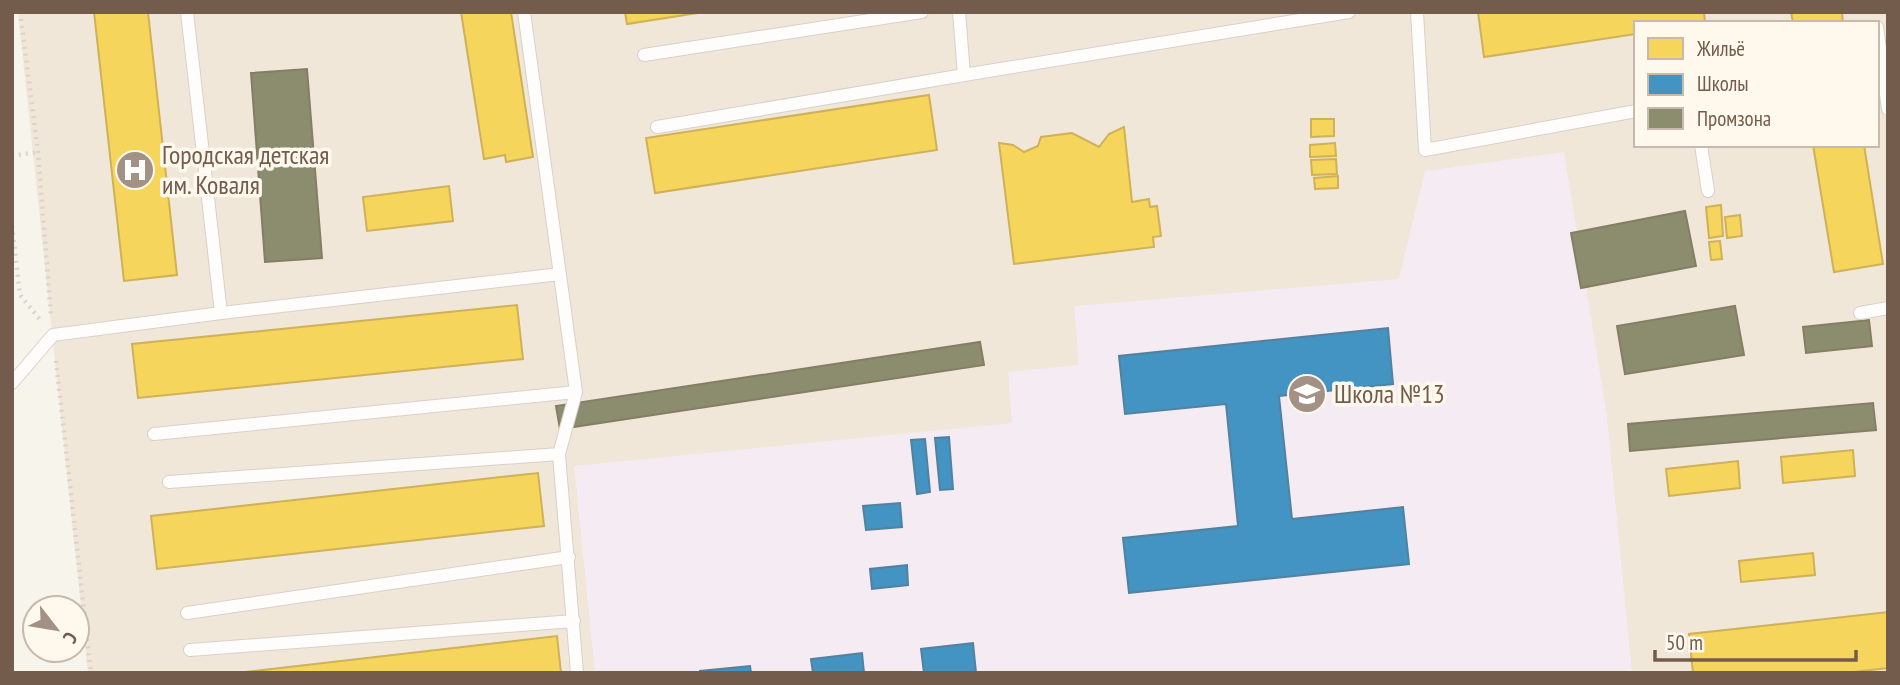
<svg xmlns="http://www.w3.org/2000/svg" width="1900" height="685" viewBox="0 0 1900 685" font-family="'PT Sans Narrow',sans-serif">
	<style>
		.residential { fill: #f0e7d9; fill-rule: evenodd }
		.education { fill: #f4ebf3 }
		.homes { fill: #f6d55c; stroke: #cfb157; stroke-width: 2 }
		.schools { fill: #4393c3; stroke: #52829f; stroke-width: 2 }
		.industry { fill: #8c8c6e; stroke: #857e64; stroke-width: 2 }
		.lines { fill: none; stroke-linecap: round; stroke-linejoin: round }
		.lane-casing { stroke: #d6d1ca; stroke-width: 14 }
		.path { stroke: #dad3ce; stroke-width: 4.5; stroke-dasharray: 2 5; stroke-linecap: butt }
		.lane { stroke: #fefdfc; stroke-width: 12 }
		.labels { text-anchor: middle; stroke-width: 7; stroke-linejoin: round; paint-order: stroke }
		.poi-label { font-size: 26px; fill: #745c4c; stroke: #fef8ed; text-anchor: start }
	</style>
	<rect width="100%" height="100%" fill="#f7f4ec"/>
	<path class="residential" d="M18 12H1888V673H88ZM1636 23H1877V145H1636Z"/>
	<path class="education" d="M1564 152 1607 416 1632 673H595L574 466 1012 423 1008 372 1079 365 1074 306 1399 279 1425 171Z"/>
	<path class="homes" d="M94 12H148L177 275 124 281Z
		M461 12H511L533 157 506 162 505 155 484 159Z
		M625 12H704L627 24Z
		M1478 12H1704L1705 23H1636V34L1484 57Z
		M1791 12H1842L1843 23H1793Z
		M929 95 937 150 655 193 646 138Z
		M1311 119H1334V136L1311 137Z
		M1124 127 1132 202 1149 199 1150 207 1157 206 1161 236 1153 237 1154 247 1014 264 999 143 1013 145 1024 152 1038 146 1041 137 1072 133 1099 147 1109 134Z
		M1335 143 1336 156 1310 157V145Z
		M1813 145H1864L1883 264 1834 272Z
		M1336 159 1337 174 1312 175 1311 160Z
		M1338 176V188L1315 189 1314 178Z
		M449 186 453 221 367 231 363 197Z
		M1721 205 1723 236 1709 238 1706 207Z
		M1740 215 1742 236 1727 238 1725 217Z
		M1720 241 1722 259 1711 260 1709 242Z
		M517 305 523 359 138 398 132 344Z
		M1853 450 1855 476 1783 483 1781 457Z
		M1738 461 1740 488 1669 496 1666 469Z
		M538 473 544 526 157 569 151 516Z
		M1813 553 1815 575 1741 582 1739 561Z
		M1888 612V668L1845 673H1693L1689 634Z
		M557 636 561 673H236Z"/>
	<path class="schools" d="M1388 328 1393 384 1279 396 1292 519 1403 507 1409 564 1129 593 1123 538 1238 526 1226 404 1125 414 1119 356Z
		M949 437 953 489 940 490 935 438Z
		M925 439 930 492 917 494 911 440Z
		M900 503 902 527 866 530 863 506Z
		M907 565 908 585 872 589 870 569Z
		M973 643 976 673H924L921 649Z
		M862 653 864 673H813L811 659Z
		M750 666 751 673H700V671Z"/>
	<path class="industry" d="M307 69 322 258 265 262 251 73Z
		M1685 211 1696 266 1581 288 1571 233Z
		M1735 306 1744 355 1625 374 1617 326Z
		M1869 320 1872 346 1806 353 1803 327Z
		M980 342 984 365 560 429 556 406Z
		M1873 403 1876 430 1630 451 1628 424Z"/>
	<g class="lines">
		<defs>
			<path id="lane" d="M187 12 221 313
				M524 12 576 392 559 454 577 673
				M959 12 964 75 1349 12
				M1417 12 1425 150 1636 111
				M1877 27 1888 109
				M644 55 922 12
				M657 127 964 75
				M1701 145 1708 191
				M1860 313 1888 308
				M12 383 53 335 221 313 560 274
				M154 434 576 392
				M169 482 559 454
				M187 613 569 557
				M190 650 574 621"/>
		</defs>
		<use href="#lane" class="lane-casing"/>
		<path class="path" d="M20 12 38 152 51 317
			M12 156 38 152
			M12 226 20 295 42 322
			M56 361 91 673"/>
		<use href="#lane" class="lane"/>
	</g>
	<defs>
		<symbol id="hospital-disc" viewBox="-11 -11 22 22"><circle r="9.5" fill="#a29184" stroke="#fef8ed"/><path d="M-5-5h3v3.5h4V-5h3V5h-3V1.5h-4V5h-3Z" fill="#fff"/></symbol>
		<symbol id="school-disc" viewBox="-11 -11 22 22"><circle r="9.5" fill="#a29184" stroke="#fef8ed"/><path d="M0-5L7-2L0 1L-7-2ZM-4 1L0 2.5L4 1V4Q0 6-4 4Z" fill="#fff"/></symbol>
	</defs>
	<g fill-rule="evenodd">
		<use href="#hospital-disc" x="113" y="148" width="44" height="44"/>
		<use href="#school-disc" x="1285" y="372" width="44" height="44"/>
	</g>
	<g class="labels">
		<g class="poi-label">
			<text x="162" y="164">Городская детская<tspan x="162" dy="30">им. Коваля</tspan></text>
			<text x="1334" y="403">Школа №13</text>
		</g>
	</g>
	<rect width="1900" height="685" fill="none" stroke="#745c4c" stroke-width="28"/>
	<rect x="1634" y="21" width="245" height="126" fill="#fef8ed" stroke="#c7baad" stroke-width="2"/>
	<rect x="1648" y="38" width="35" height="21" fill="#f6d55c" stroke="#c7baad" stroke-width="2"/>
	<text x="1697" y="56" font-size="21" fill="#745c4c">Жильё</text>
	<rect x="1648" y="74" width="35" height="21" fill="#4393c3" stroke="#c7baad" stroke-width="2"/>
	<text x="1697" y="91" font-size="21" fill="#745c4c">Школы</text>
	<rect x="1648" y="108" width="35" height="21" fill="#8c8c6e" stroke="#c7baad" stroke-width="2"/>
	<text x="1697" y="126" font-size="21" fill="#745c4c">Промзона</text>
	<g transform="translate(56 629) rotate(121)"><circle r="33" fill="#fef8ed" stroke="#c7baad" stroke-width="2"/>
	<path d="M0-5L12 26L0 18L-12 26Z" fill="#a29184"/>
	<text y="-10" font-size="19" font-weight="bold" text-anchor="middle" fill="#745c4c">С</text>
	</g>
	<path d="M1655 650v10h201v-10" fill="none" stroke="#745c4c" stroke-width="3.5"/>
	<text x="1666" y="650" font-size="21" fill="#745c4c" stroke="#fef8ed" stroke-width="5" paint-order="stroke">50 m</text>
</svg>
